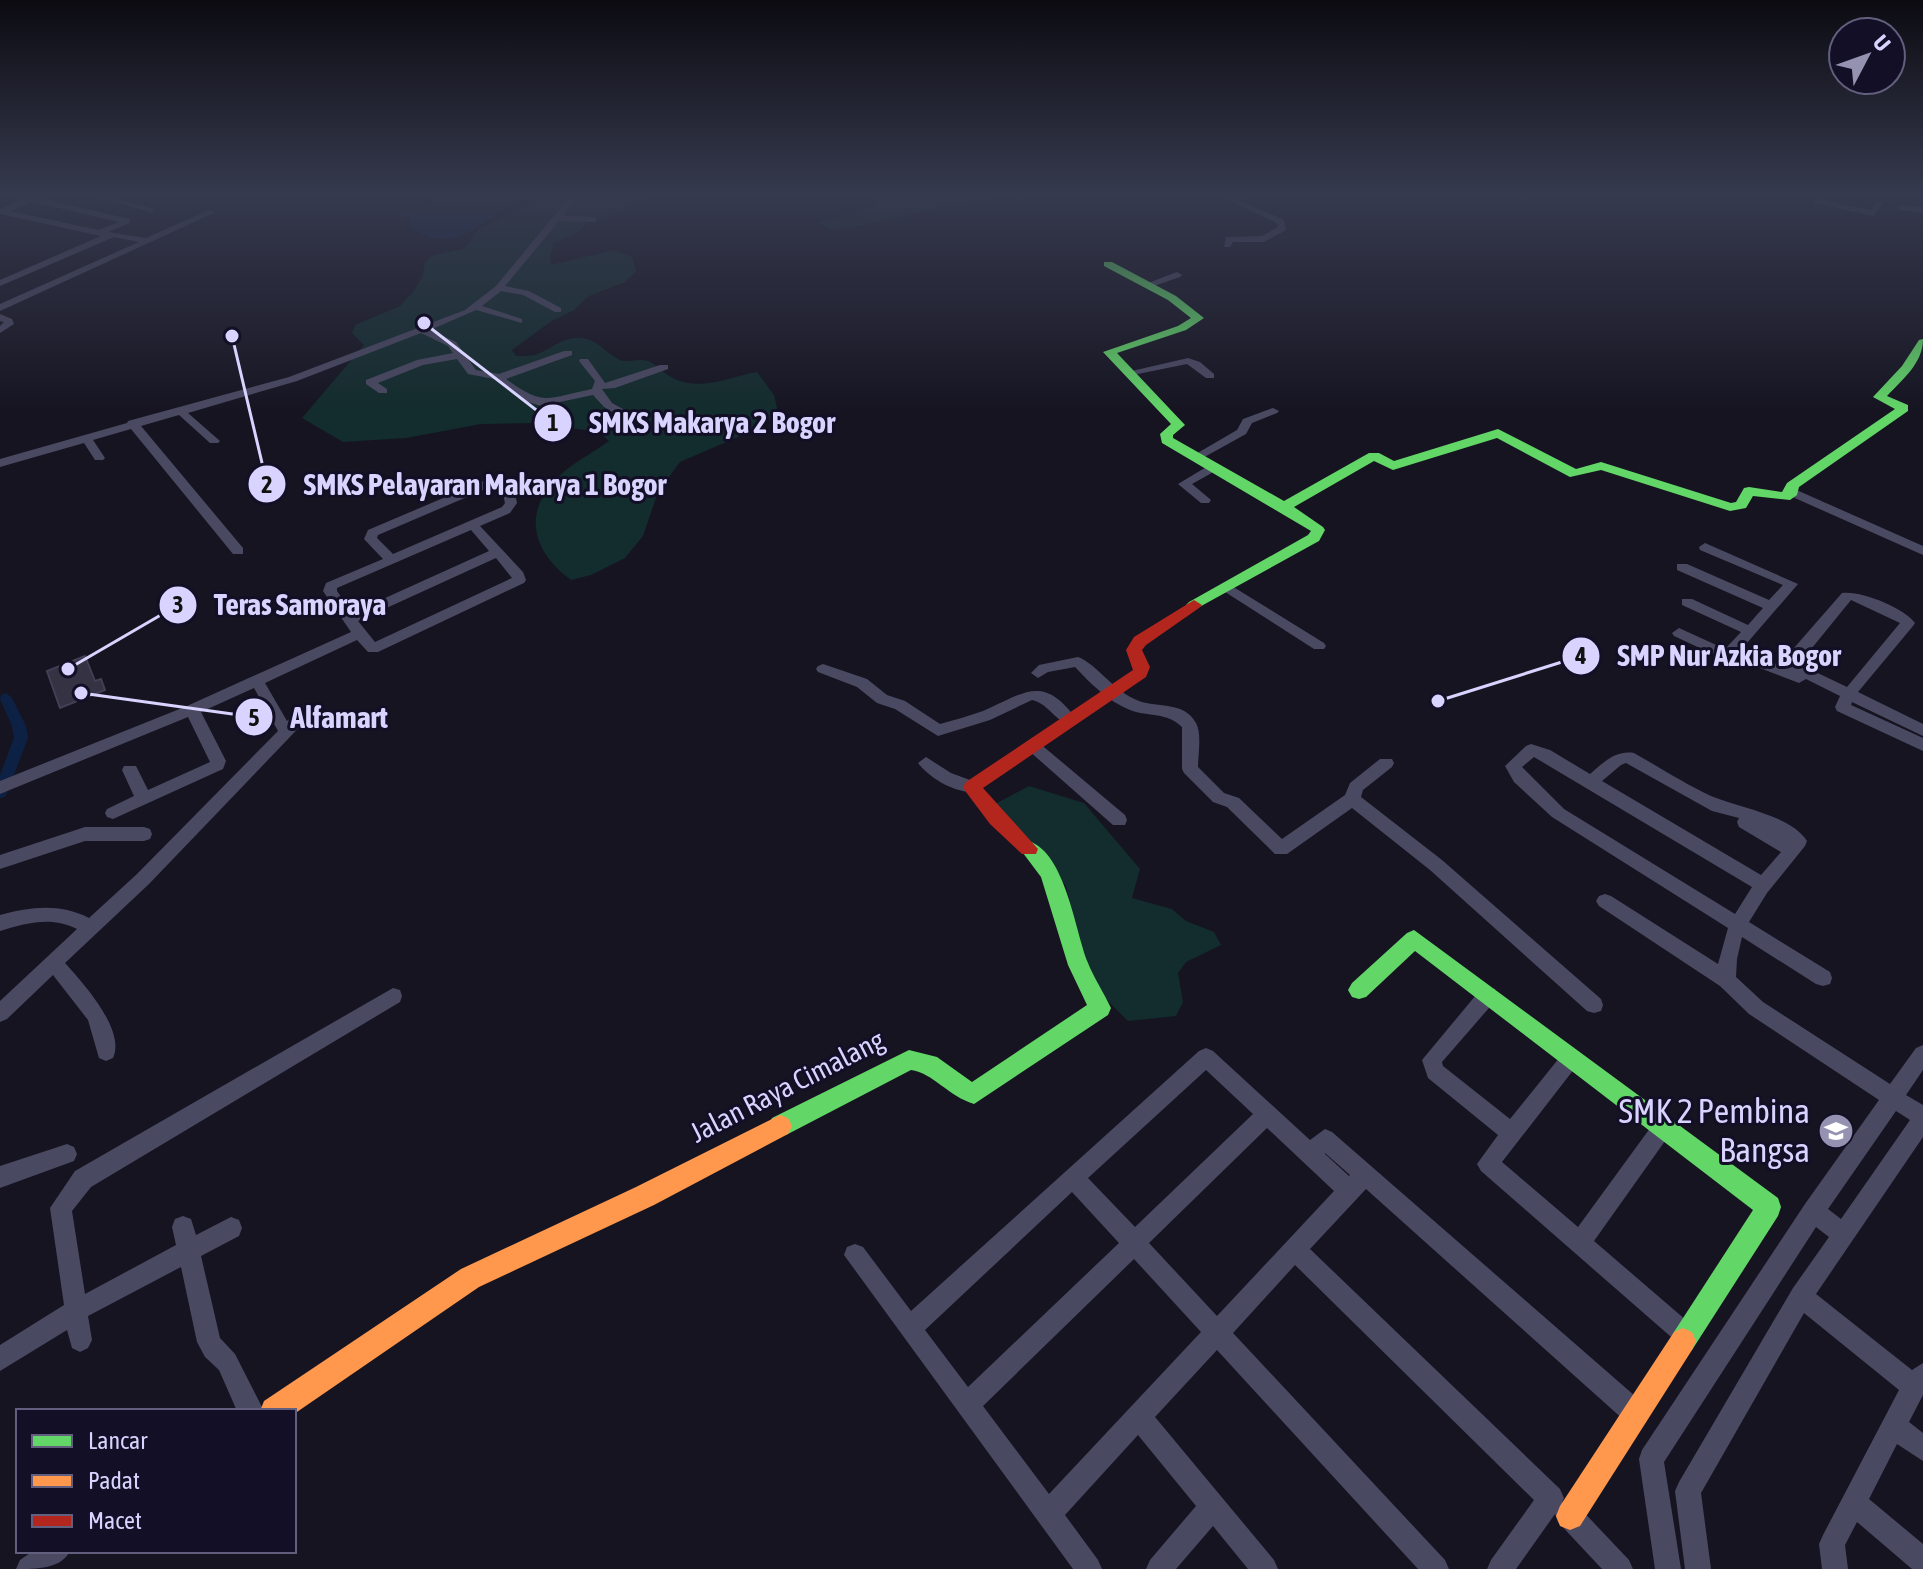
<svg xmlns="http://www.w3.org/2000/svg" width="1923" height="1569" viewBox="0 0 1923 1569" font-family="'Asap Condensed',sans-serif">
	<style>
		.green { fill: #132c2d }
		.water { fill: #0d2144 }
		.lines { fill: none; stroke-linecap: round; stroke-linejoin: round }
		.canal { fill: #0d2144; fill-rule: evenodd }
		.building { fill: #343243; stroke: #433f54; stroke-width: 2 }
		.street { fill: #4a4962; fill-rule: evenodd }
		.fast { fill: #63d668; fill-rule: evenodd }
		.slow { fill: #ff974d; fill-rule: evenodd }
		.jam { fill: #b3261e; fill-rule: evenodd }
		.labels { text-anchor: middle; stroke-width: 6; stroke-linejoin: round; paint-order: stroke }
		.street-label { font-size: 28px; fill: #d9d4ff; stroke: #130f26 }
		.near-poi-label { font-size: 34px; fill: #d9d4ff; stroke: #130f26; text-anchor: end }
		.leader { fill: none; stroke: #d9d4ff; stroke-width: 3 }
		.callout-dot { fill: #d9d4ff; stroke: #130f26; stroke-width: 3 }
		.mark-label { font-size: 24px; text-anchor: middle; font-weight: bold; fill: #111 }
		.callout-label { font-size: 30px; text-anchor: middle; font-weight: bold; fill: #d9d4ff; stroke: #130f26; stroke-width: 6; stroke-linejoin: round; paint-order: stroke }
	</style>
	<rect width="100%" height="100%" fill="#161421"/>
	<path class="green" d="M551 193H647L620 213 588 223 575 234 554 243 550 255 551 265 614 250 632 257 636 271 625 282 589 296 574 310 550 322 512 350 516 356C522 356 529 356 535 355 550 350 564 336 581 338 597 339 605 352 618 359 628 364 637 358 648 361 658 365 664 374 673 378 701 392 729 377 757 372L774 395 778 412 761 427 680 462 658 492 643 536 625 558 591 575 571 580C528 548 522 506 566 470 580 459 595 451 609 441L599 432 534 423 481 424 406 438 343 442 302 418 364 345 352 333 355 325 400 306 414 291 423 275 425 262 433 255 463 249 479 229Z
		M900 193H999L987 201 950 206 848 228 828 229 819 223 878 205V198L884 196 899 199 903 197Z
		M1029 786 1084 803 1140 869 1132 898 1172 909 1186 921 1214 932 1221 945 1186 962 1178 973 1183 1002 1176 1016 1128 1021 1090 983 1066 886 1043 855 995 804Z"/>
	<path class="water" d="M434 193H541C527 199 513 204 501 212 470 231 446 253 410 227V219L399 214 406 210 432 206Z"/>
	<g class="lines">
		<path class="canal" d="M6 693 12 698 26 726 28 738 7 793 5 797 0 798V775L14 738 12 726 0 699 1 695Z"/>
	</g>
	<path class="building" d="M85 656 95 681 101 679 105 690 60 708 47 671Z"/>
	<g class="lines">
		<path class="street" d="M2 193H17L130 219V223L108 232 146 238 209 210 216 212 0 311V304L139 242 114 237 0 286V280L101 236 0 214V209L23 199ZM32 202 119 222 99 230 10 211Z
			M80 193H94L155 209 151 212Z
			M573 193H581L563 216 593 217 596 218V222L559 221 505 286 529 291 561 308V312H555L523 295 501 291 482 306 522 319V323L476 310 430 330 456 342 476 370 499 374 564 351H572V355L506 379C545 407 547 398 592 389L595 381 579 361 580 359H588L605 383 660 365H668V369L615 388 602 389 612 403 632 414 634 429H626L623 418 604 407 593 395 541 406 522 400 494 379 468 374 457 359 423 365 378 383 387 389V393H379L366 384V380L417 360 453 353 448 346 421 333 297 381 188 413 220 441 218 443H210L179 415 141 426 243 548V554H233L131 429 93 440 105 458 103 460H95L84 443 0 467V459L127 423 128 421 289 377 465 310 496 286Z
			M1202 193H1211L1212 194 1208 196Z
			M1241 193H1252L1239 200 1284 220 1286 230 1264 242H1233L1230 247H1224L1226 237 1262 236 1278 227 1277 223 1228 200Z
			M1910 193H1923V197L1911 195Z
			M1816 199 1871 210 1876 201 1883 203 1874 216 1813 203Z
			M1902 205 1923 207V213L1899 210 1898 208Z
			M1177 272 1182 275 1180 277 1148 288 1143 285Z
			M0 314 12 319 14 324 0 333V326L4 322 0 321Z
			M1188 358 1200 362 1214 374V378H1206L1187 364 1128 376 1123 373Z
			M1273 408 1279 411 1277 413 1252 423 1246 434 1199 460 1189 458 1237 430 1243 419Z
			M1213 463 1219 467 1217 470 1192 484 1211 500 1209 503H1201L1178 484Z
			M500 477 514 489 517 503 510 513 480 526 523 572 526 580 524 583 378 652H368L357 640 265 683 287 721 302 706 307 705 315 710 312 714 149 884 65 963C83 983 126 1030 113 1058L106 1061 99 1058 88 1020 53 975 7 1019 0 1022V1001L77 929C52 916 26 923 0 931V915C31 907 59 903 89 918L137 874 278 731 254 688 201 712 226 761 223 769 113 819 107 817 105 813 107 809 134 796 122 770 124 766H136L148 790 210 762 188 717 0 794V781L187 706 351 632 323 591 326 583 383 559 364 539 368 530 488 479ZM495 485 502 490 505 503 502 507 393 554 377 538 378 535ZM471 530 489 551 352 613 337 591V588ZM496 558 512 578 375 642 358 621Z
			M1792 488 1923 546V555L1788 495V489Z
			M1705 543 1798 584 1741 650 1784 667 1787 656 1842 593C1860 590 1905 608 1915 623L1913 626 1858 692 1923 724V736L1852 702 1851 705 1923 738V751L1837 711 1835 707 1840 696 1806 679 1799 683 1731 657H1719L1674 636 1672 633 1679 628 1725 649 1741 632 1682 605V599H1692L1748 625 1763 608 1677 570V564H1687L1769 600 1783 585 1700 550 1699 547ZM1851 600 1900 623 1847 687 1799 664Z
			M1227 583 1324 643 1326 646 1324 649H1314L1222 590V584Z
			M1078 657C1097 664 1114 692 1139 701 1158 708 1184 701 1196 723 1202 734 1198 755 1198 767L1224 793 1239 798 1282 839 1345 795 1350 783 1380 759H1392L1394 763 1392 767 1363 790 1361 797 1442 860 1601 999 1603 1005 1601 1011 1594 1013 1587 1011 1430 870 1352 808 1287 854H1275L1227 807 1213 802 1184 773 1182 769V727C1167 712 1149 717 1130 710 1108 701 1091 684 1075 667L1048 672 1038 678 1031 673 1039 665Z
			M823 664 867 679 887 695 905 701 940 724C954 720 969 716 983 711 1025 693 1043 673 1077 720L1069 725C1055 720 1047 703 1032 700L990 720 938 736 895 709 877 703 857 687 818 672 816 669 818 666Z
			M1033 740 1038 742 1125 815 1127 820 1125 825H1113L1028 750 1025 746Z
			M1531 744 1550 750 1590 774C1603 763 1615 750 1634 753 1659 767 1685 784 1711 796 1739 808 1791 815 1807 841L1805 846 1767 893 1749 922 1830 972 1832 978 1830 984 1823 986 1816 984 1742 937 1737 959 1736 977 1763 1002 1890 1084 1916 1048 1923 1045V1070L1906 1095 1923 1105V1137L1816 1294 1912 1370 1923 1363V1395L1909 1422 1923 1433V1461L1897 1444 1869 1499 1923 1544V1569H1912L1857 1522 1845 1545 1848 1569H1822L1819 1544 1823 1535 1899 1390 1804 1313 1701 1493 1711 1569H1685L1675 1491 1679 1482 1793 1288 1829 1237 1816 1227 1664 1462 1681 1569H1655L1639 1459 1642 1450 1805 1204 1879 1100 1749 1014 1720 986 1599 906 1596 901 1599 896 1605 894 1611 896 1718 964 1728 928 1552 817 1514 782 1505 766 1526 746ZM1534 757 1752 887 1735 914 1564 809 1522 767ZM1626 763 1712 811 1739 818 1737 822 1739 827 1781 852 1761 875 1602 781 1621 765ZM1896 1111 1910 1120 1841 1219 1828 1209Z
			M926 757 951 773 978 783 980 787 978 791C959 796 929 778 918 763Z
			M85 827H144L150 829 152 834 150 839 144 841H85L0 869V855Z
			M1488 987 1495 989 1497 995 1495 1001 1442 1062 1443 1066 1510 1119 1564 1052 1571 1049 1578 1052 1581 1058 1578 1064 1502 1162 1578 1227 1656 1120 1663 1117 1670 1120 1673 1127 1670 1134 1594 1241 1694 1327 1698 1335 1694 1343 1686 1347 1678 1343 1481 1171 1477 1164 1498 1135 1428 1078 1422 1060 1481 989Z
			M393 988 400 990 402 996 400 1002 91 1187 72 1211 85 1294 176 1245 172 1227 175 1219 183 1216 191 1219 196 1235 231 1217 239 1220 242 1228 239 1236 201 1256 220 1338 235 1354 264 1411H237L219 1370 205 1357 197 1342 181 1267 88 1316 92 1340 88 1348 80 1352 72 1348 67 1330 0 1371V1345L64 1305 50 1208 75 1171Z
			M1206 1048 1213 1051 1310 1140 1325 1129 1332 1132 1643 1403 1646 1412 1643 1421 1634 1424 1625 1421 1366 1189 1310 1249 1560 1489 1564 1498 1562 1502 1567 1500 1576 1504 1629 1560 1633 1569H1602L1558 1522 1555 1514 1516 1569H1487L1491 1560 1534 1500 1295 1265 1233 1333 1445 1560 1449 1569H1418L1217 1350 1155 1417 1274 1560 1278 1569H1248L1213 1526 1176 1569H1146L1150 1560 1196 1506 1138 1435 1065 1515 1098 1560 1102 1569H1073L844 1255 847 1247 855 1244 863 1247 911 1311 1199 1051ZM1206 1070 1253 1114 1135 1227 1088 1178ZM1267 1128 1334 1191 1217 1316 1149 1243ZM1325 1154V1153L1350 1175 1349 1176ZM1072 1192 1119 1243 968 1387 925 1330ZM1134 1259 1201 1332 1049 1494 983 1406Z
			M67 1144 74 1147 77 1154 74 1161 0 1188V1166Z
			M33 1551H70C61 1569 37 1569 16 1569L20 1560Z"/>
		<path class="fast" d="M1104 262H1112L1176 296 1204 318 1186 330 1117 353 1185 425 1173 435V438L1284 501 1369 453H1379L1394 461 1498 429 1576 469 1601 462 1731 503 1736 502 1744 488 1749 487 1782 492 1787 483 1895 409 1873 397 1902 366 1919 340 1923 339C1923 363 1903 379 1887 396L1908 405V411L1799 487 1797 495 1790 500 1753 496 1746 508 1730 511 1601 470 1570 477 1497 438 1393 470 1374 461 1294 507 1323 527 1325 530 1319 541 1194 610 1186 605 1189 602 1308 535 1311 531 1162 443 1160 434 1171 424 1103 352 1178 326 1191 318 1168 300 1104 266Z
			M1029 841C1066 854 1075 931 1088 963 1094 978 1104 993 1111 1008L1108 1015 974 1104C948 1096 933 1073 911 1070L788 1134 780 1137 772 1134 768 1126 772 1118 909 1050 937 1057 972 1082 1087 1005 1068 965 1041 877 1020 849 1022 844Z
			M1414 930 1778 1198 1781 1207 1778 1216 1692 1350 1683 1354 1674 1350 1670 1341 1674 1332 1753 1210 1415 951 1366 997 1359 999 1352 997 1348 990 1352 983 1407 933Z"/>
		<path class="slow" d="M780 1115 788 1118 792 1126 788 1134 654 1205 479 1287 294 1414V1411H260L264 1401 461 1269 636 1187Z
			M1683 1328 1692 1332 1696 1341 1692 1350 1580 1526 1570 1530 1560 1526 1556 1516 1560 1506 1674 1332Z"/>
		<path class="jam" d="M1194 600 1202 605 1199 608 1146 645 1142 650 1150 667 1146 677 983 788 1038 849 1036 854H1022L990 824 966 792 963 787 966 782 1133 670 1126 650 1134 637Z"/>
	</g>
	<linearGradient id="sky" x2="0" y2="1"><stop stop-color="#0c0b12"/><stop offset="0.47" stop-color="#363a4e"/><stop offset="1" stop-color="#363a4e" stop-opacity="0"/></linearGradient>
	<rect width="1923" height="413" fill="url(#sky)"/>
	<defs>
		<symbol id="school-disc" viewBox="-11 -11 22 22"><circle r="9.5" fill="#9591b1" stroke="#130f26"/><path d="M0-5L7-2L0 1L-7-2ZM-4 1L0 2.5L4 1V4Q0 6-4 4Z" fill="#fff"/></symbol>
	</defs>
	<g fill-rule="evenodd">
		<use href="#school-disc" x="1816" y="1111" width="40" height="40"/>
	</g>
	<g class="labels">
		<g class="street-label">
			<text transform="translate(787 1086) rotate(-27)" y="10">Jalan Raya Cimalang</text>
		</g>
		<g class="near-poi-label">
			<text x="1810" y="1123">SMK 2 Pembina<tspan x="1810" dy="39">Bangsa</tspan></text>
		</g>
	</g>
	<path class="leader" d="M424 323L553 423M232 336L267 484M68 669L178 605M1438 701L1581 656M81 693L254 717"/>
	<g class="callout-dot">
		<circle cx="424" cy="323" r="8"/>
		<circle cx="232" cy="336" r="8"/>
		<circle cx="68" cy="669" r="8"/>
		<circle cx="1438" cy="701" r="8"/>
		<circle cx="81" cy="693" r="8"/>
		<circle cx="553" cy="423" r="20"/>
		<circle cx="267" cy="484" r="20"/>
		<circle cx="178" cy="605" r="20"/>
		<circle cx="1581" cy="656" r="20"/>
		<circle cx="254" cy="717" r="20"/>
	</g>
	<g class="mark-label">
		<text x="553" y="431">1</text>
		<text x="267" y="493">2</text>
		<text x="178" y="613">3</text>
		<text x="1581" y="664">4</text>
		<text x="254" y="726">5</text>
	</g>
	<g class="callout-label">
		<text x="712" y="433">SMKS Makarya 2 Bogor</text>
		<text x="485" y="495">SMKS Pelayaran Makarya 1 Bogor</text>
		<text x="300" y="615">Teras Samoraya</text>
		<text x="1729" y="666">SMP Nur Azkia Bogor</text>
		<text x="339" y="728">Alfamart</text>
	</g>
	<rect x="16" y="1409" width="280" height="144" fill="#130f26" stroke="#625e7d" stroke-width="2"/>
	<rect x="32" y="1435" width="40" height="12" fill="#63d668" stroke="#625e7d" stroke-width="2"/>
	<text x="88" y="1449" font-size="24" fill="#d9d4ff">Lancar</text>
	<rect x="32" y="1475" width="40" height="12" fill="#ff974d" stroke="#625e7d" stroke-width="2"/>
	<text x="88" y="1489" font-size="24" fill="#d9d4ff">Padat</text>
	<rect x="32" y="1515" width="40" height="12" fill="#b3261e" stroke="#625e7d" stroke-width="2"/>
	<text x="88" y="1529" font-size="24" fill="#d9d4ff">Macet</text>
	<g transform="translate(1867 56) rotate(49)"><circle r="38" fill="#130f26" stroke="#625e7d" stroke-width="2"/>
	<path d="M0-6L14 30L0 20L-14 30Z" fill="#9591b1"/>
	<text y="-12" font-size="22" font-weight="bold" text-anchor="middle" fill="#d9d4ff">U</text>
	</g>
</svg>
